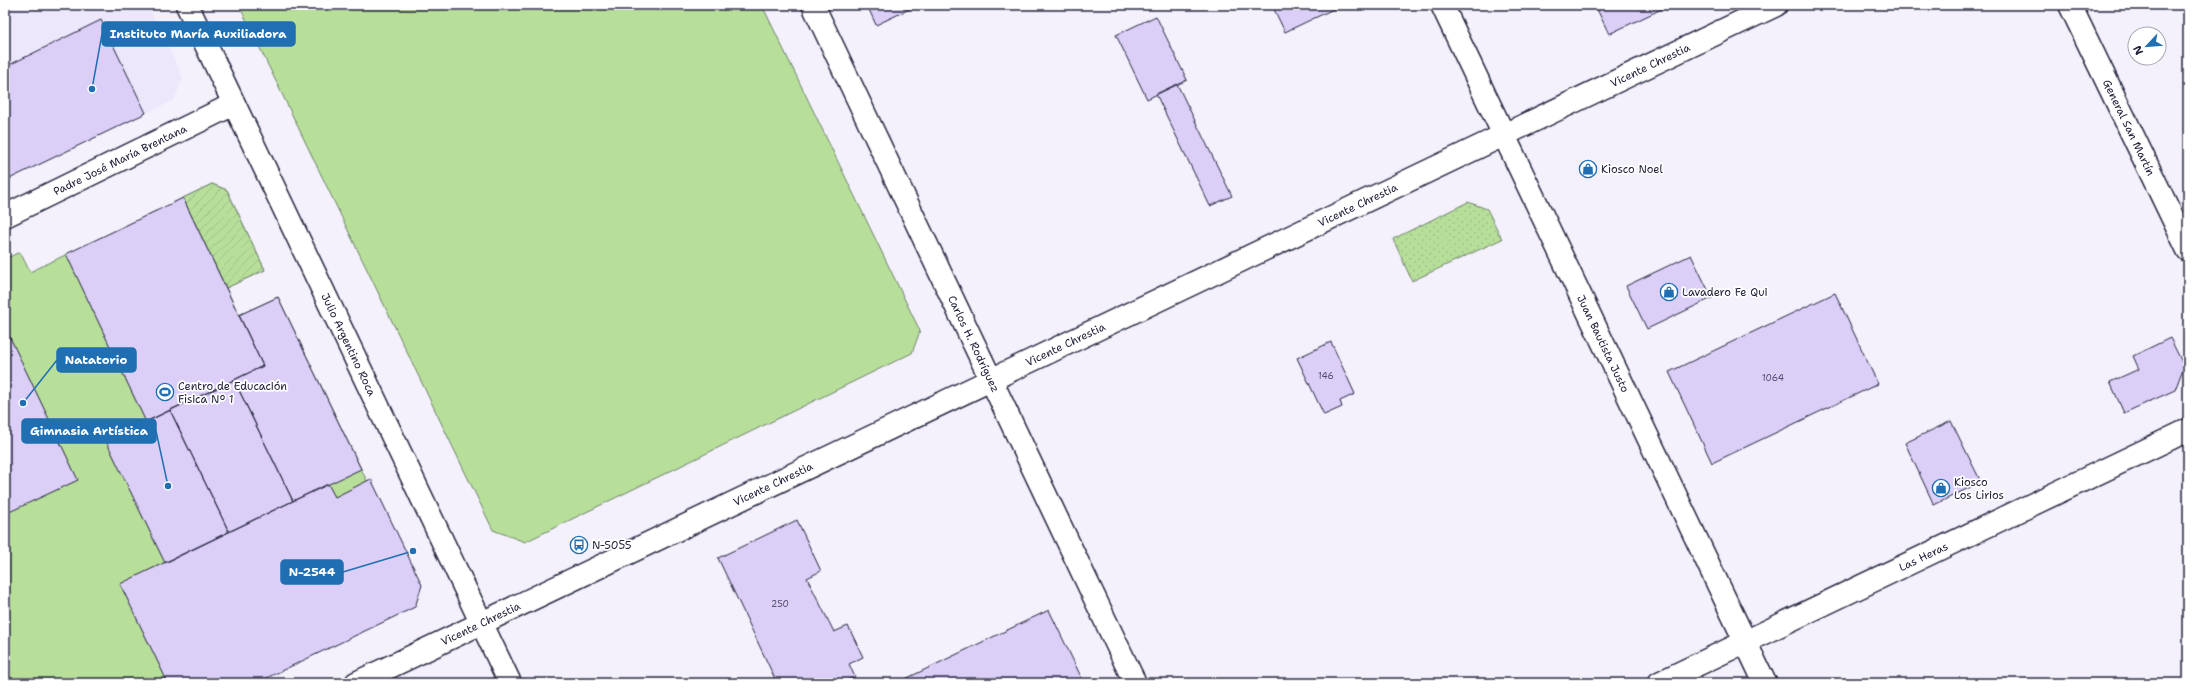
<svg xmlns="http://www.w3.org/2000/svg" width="2193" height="688" viewBox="0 0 2193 688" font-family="'Shantell Sans',sans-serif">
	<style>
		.built { fill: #ece7fb }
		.grass { fill: url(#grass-dots); stroke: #6d806a }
		.park { fill: #b8df9a; stroke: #6d806a }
		.garden { fill: url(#garden-furrows); stroke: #6d806a }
		.building { fill: #dbcff7; stroke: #22223b }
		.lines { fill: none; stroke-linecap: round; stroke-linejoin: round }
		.street-casing { stroke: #22223b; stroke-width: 25 }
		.secondary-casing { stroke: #22223b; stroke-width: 25 }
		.street { stroke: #fff; stroke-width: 22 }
		.secondary { stroke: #fff; stroke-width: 22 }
		.labels { text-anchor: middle; stroke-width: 3.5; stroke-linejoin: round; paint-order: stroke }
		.number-label { font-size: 9px; fill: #504d6a }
		.street-label { font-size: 11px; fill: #22223b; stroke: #fff }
		.poi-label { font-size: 11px; fill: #22223b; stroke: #fff; text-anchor: start }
		.leader { fill: none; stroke: #1f6fb2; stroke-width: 1.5 }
		.callout-dot { fill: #1f6fb2; stroke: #fff; stroke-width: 1.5 }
		.callout { fill: #1f6fb2; stroke: #1f6fb2; stroke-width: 1.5 }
		.callout-label { font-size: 12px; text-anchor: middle; font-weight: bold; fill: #fff }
	</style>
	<defs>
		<pattern id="grass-dots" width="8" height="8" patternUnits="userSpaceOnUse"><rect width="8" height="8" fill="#b8df9a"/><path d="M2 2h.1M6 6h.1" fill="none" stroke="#9ebf86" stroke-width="1.8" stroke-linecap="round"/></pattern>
		<pattern id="garden-furrows" width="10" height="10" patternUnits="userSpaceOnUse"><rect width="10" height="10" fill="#b8df9a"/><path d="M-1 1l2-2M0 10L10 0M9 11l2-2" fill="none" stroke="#9ebf86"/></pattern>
	</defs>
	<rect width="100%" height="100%" fill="#f4f1fd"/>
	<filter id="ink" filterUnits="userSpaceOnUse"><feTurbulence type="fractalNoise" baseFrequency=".025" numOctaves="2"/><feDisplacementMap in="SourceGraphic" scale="8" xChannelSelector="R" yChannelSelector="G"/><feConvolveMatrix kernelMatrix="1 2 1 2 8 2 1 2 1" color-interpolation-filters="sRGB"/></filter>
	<g filter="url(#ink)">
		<path class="built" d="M5 5H148L183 78 174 100 5 181Z"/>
		<path class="grass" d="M1468 202 1487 209 1502 239 1412 281 1393 239Z"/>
		<path class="park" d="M239 5H762L920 331 912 353 525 542 493 530Z
			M212 184 227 190 265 270 226 288 239 315 278 297 367 481 371 479 256 683H5V259L20 252 30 272Z"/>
		<path class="garden" d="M212 184 227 190 265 270 226 288 183 198Z"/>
		<path class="building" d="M867 5H918L876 25Z
			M1272 5H1342L1285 32Z
			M1595 5H1670L1609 34Z
			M1156 16 1187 80 1147 99 1116 35Z
			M101 20 146 113 5 181V67Z
			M1177 84 1232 196 1210 206 1156 94Z
			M183 198 263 366 146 422 66 254Z
			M1691 255 1712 298 1647 329 1626 286Z
			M1835 293 1878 384 1712 463 1669 372Z
			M278 297 361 469 293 501 234 380 263 366 239 315Z
			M5 327 78 480 5 514Z
			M2170 338 2184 366 2175 390 2124 413 2110 382 2139 369 2133 356Z
			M1331 342 1355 394 1340 401 1342 407 1324 415 1297 358Z
			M234 380 293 501 229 532 170 410Z
			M170 410 229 532 165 563 106 441Z
			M1951 421 1981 482 1934 505 1905 443Z
			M371 479 422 585 415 607 256 683H168L120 584 328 484 335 497Z
			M797 520 821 571 807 578 834 632 848 626 863 657 849 664 855 677 841 683H777L718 558Z
			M1049 610 1084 683H897Z"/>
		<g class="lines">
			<defs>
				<g id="street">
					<path id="s1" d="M813 5 1135 683"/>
					<path id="s2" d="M1442 5 1765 683"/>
					<path id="s3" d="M5 216 234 104"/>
					<path id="s4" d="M1659 683 2188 430"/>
				</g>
				<g id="secondary">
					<path id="s5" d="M187 5 510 683"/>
					<path id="s6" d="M2070 5 2188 250"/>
					<path id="s7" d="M356 683 1776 5"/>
				</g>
			</defs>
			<use href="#street" class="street-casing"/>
			<use href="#secondary" class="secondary-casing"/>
			<use href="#street" class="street"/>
			<use href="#secondary" class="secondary"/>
		</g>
	</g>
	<defs>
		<symbol id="shop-ring" viewBox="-11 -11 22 22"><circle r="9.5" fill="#fff" stroke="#1f6fb2" stroke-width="1.5"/><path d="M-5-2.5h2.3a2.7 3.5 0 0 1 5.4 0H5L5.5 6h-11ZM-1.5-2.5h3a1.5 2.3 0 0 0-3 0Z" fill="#1f6fb2"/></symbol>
		<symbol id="stadium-ring" viewBox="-11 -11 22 22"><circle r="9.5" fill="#fff" stroke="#1f6fb2" stroke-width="1.5"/><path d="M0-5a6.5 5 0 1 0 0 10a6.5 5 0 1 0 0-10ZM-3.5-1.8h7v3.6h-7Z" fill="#1f6fb2"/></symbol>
		<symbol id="bus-ring" viewBox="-11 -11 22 22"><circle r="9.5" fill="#fff" stroke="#1f6fb2" stroke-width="1.5"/><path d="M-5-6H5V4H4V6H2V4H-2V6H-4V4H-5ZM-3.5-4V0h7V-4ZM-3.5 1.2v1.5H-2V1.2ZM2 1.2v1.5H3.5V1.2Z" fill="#1f6fb2"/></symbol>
	</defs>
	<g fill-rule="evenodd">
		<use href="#shop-ring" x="1578" y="159" width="20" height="20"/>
		<use href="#shop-ring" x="1659" y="282" width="20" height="20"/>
		<use href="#stadium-ring" x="155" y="382" width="20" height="20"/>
		<use href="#shop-ring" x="1931" y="478" width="20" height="20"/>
		<use href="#bus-ring" x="569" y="535" width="20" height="20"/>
	</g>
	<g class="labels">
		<g class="number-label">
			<text x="1326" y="379">146</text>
			<text x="1773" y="381">1064</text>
			<text x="780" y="607">250</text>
		</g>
		<g class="street-label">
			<text dy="4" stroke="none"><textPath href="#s7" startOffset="1434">Vicente Chrestia</textPath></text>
			<text dy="4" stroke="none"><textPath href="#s6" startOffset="136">General San Martín</textPath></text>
			<text dy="4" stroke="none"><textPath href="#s3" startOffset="128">Padre José María Brentana</textPath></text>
			<text dy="4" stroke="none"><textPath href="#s7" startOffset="1110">Vicente Chrestia</textPath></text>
			<text dy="4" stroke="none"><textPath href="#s5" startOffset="376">Julio Argentino Roca</textPath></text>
			<text dy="4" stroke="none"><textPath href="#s1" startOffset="375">Carlos H. Rodríguez</textPath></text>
			<text dy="4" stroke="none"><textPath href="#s7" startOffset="786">Vicente Chrestia</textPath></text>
			<text dy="4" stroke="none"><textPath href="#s2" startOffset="375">Juan Bautista Justo</textPath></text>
			<text dy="4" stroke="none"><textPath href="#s7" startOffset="462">Vicente Chrestia</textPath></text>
			<text dy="4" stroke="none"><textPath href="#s4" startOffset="293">Las Heras</textPath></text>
			<text dy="4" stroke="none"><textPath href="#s7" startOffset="138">Vicente Chrestia</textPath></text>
		</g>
		<g class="poi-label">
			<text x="1601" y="173">Kiosco Noel</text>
			<text x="1682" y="296">Lavadero Fe Qui</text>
			<text x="178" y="390">Centro de Educación<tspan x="178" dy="13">Fisica Nº 1</tspan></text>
			<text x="1954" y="486">Kiosco<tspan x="1954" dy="13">Los Lirios</tspan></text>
			<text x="592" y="549">N-5055</text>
		</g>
	</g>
	<path class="leader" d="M92 89L102 34M23 403L57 360M168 486L156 431M413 551L343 572"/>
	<g class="callout-dot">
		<circle cx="92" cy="89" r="4"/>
		<circle cx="23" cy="403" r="4"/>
		<circle cx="168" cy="486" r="4"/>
		<circle cx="413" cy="551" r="4"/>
	</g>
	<g class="callout">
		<rect x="102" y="22" width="193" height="24" rx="4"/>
		<rect x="57" y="348" width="79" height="24" rx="4"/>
		<rect x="22" y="419" width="134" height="24" rx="4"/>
		<rect x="281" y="560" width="62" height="24" rx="4"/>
	</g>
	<g class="callout-label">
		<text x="198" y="38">Instituto María Auxiliadora</text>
		<text x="96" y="364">Natatorio</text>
		<text x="89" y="435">Gimnasia Artística</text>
		<text x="312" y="576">N-2544</text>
	</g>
	<rect width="2193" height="688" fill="none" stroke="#fff" stroke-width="20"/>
	<rect x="10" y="10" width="2173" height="668" fill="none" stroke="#22223b" stroke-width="1.5" filter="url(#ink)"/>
	<g transform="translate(2147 46) rotate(244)"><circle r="19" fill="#ffffff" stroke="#a7a7b1"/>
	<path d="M0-3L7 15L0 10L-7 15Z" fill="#1f6fb2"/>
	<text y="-6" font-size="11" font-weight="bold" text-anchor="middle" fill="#22223b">N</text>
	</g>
</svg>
